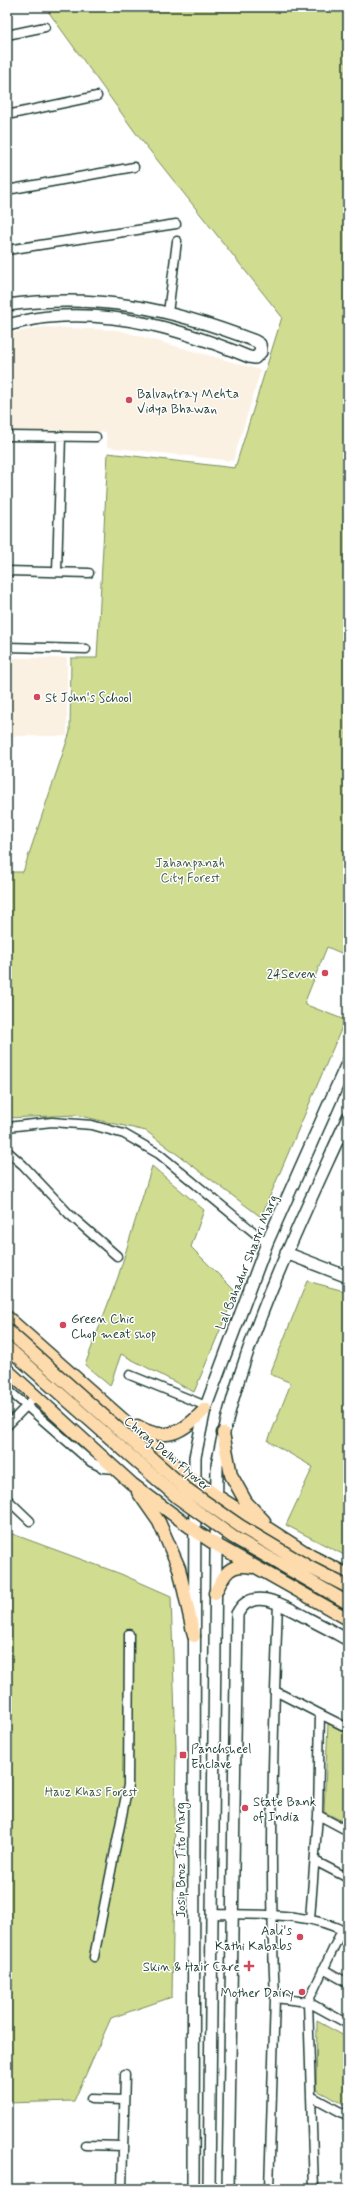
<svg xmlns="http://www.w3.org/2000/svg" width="355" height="2196" viewBox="0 0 355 2196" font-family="Mynerve,sans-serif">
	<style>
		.built { fill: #fbf1e3 }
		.green { fill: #d0dc90; stroke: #788c62 }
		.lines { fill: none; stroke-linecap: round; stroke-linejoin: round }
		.street-casing { stroke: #1f3d34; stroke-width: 11 }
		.secondary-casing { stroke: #1f3d34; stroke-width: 14 }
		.primary-casing { stroke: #1f3d34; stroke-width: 15 }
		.street { stroke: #fff; stroke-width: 8 }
		.secondary { stroke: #fff; stroke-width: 11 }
		.primary { stroke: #fedbac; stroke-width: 12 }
		.primary-bridge-casing { stroke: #1f3d34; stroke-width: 15; stroke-linecap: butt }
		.primary-bridge { stroke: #fedbac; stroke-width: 12 }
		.poi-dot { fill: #d1495b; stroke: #fff; stroke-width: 1.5 }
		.labels { text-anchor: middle; stroke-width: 3; stroke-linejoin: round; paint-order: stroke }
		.poi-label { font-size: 13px; fill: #1f3d34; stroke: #fff; text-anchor: start }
		.park-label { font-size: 13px; fill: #425d46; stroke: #fff }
		.street-label { font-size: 13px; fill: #1f3d34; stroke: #fff }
	</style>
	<rect width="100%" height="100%" fill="#fff"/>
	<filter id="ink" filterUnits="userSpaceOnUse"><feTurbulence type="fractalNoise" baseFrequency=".025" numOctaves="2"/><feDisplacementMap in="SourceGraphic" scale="8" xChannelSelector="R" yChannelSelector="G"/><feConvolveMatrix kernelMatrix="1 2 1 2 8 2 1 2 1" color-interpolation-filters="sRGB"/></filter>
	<g filter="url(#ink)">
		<path class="built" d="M42 327 118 330 261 370 233 461 107 447 106 432 7 431V334Z
			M7 658H67V736H7Z"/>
		<path class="green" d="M45 7H348V956L327 947 304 1004 345 1020 261 1217 146 1131 76 1115 7 1118V872H23L70 732 71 658H97L108 453 235 468 282 317 135 132Z
			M152 1166 204 1210 191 1247 236 1292 194 1392 121 1354 110 1386 85 1365 118 1277Z
			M307 1281 348 1292V1557L286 1525 313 1467 268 1441 291 1383 270 1374Z
			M7 1532 121 1574 171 1596 176 1748 172 1997 111 2018 74 2101 7 2103Z
			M328 1723 348 1734V1824L324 1812Z
			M317 2021 348 2038V2106L316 2090Z"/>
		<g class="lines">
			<defs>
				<path id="street" d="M7 35 45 27
					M7 115 97 96
					M7 190 134 167
					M7 250 176 224
					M168 313 177 241
					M7 436 96 437
					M7 571 89 573
					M57 572 61 436
					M7 647 86 649
					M7 1127 52 1122 92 1125 124 1134 159 1154 267 1243
					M7 1151 23 1165 69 1214 117 1256
					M130 1375 206 1406
					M7 1389 91 1462 103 1468 115 1469
					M7 1426 36 1396
					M7 1499 30 1521
					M278 1602 275 1691 320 1714
					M275 1691C272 1794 270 1895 275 1998L308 2002 348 2024
					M318 1815 320 1714 348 1728
					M315 1861 348 1878
					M212 1914C256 1915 308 1911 348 1933
					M310 1919 318 1815 348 1831
					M94 1957 128 1785 129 1634
					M323 1969 348 1983
					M311 2096 348 2116
					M91 2099 124 2100
					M85 2145 123 2146
					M122 2189 125 2074
					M269 2189 275 1998
					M314 2189 308 2002 342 1930"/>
				<path id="secondary" d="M7 305C98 293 170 308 255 341L260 344 261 352 255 358 249 357C186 331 118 310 49 317 35 318 21 322 7 325
					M286 1253 348 1277
					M193 2189 195 1457 205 1409 267 1243 348 1061
					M209 2189 217 1465C240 1343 297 1230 348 1117
					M228 2189 237 1614C252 1584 286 1607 307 1618 321 1625 334 1632 348 1640"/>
				<path id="primary" d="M7 1317 178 1468 217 1496 311 1556 348 1575
					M7 1370 132 1484 194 1530 215 1544 348 1619
					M137 1426C166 1443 184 1432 205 1409
					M223 1433 231 1475 246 1502 264 1521
					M138 1492 159 1522 179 1568 194 1636
					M215 1593C224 1575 229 1562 252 1567"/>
			</defs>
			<use href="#street" class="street-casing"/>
			<use href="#secondary" class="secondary-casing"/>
			<use href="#primary" class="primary-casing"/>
			<use href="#street" class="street"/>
			<use href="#secondary" class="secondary"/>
			<use href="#primary" class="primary"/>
			<defs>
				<path id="primary-bridge" d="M7 1330 185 1488 240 1526 307 1566 348 1587
					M7 1347 177 1497 233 1537 348 1603"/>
			</defs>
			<use href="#primary-bridge" class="primary-bridge-casing"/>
			<use href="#primary-bridge" class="primary-bridge"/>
		</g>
	</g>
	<g class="poi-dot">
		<circle cx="129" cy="400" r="4"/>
		<circle cx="37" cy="697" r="4"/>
		<circle cx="325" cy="973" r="4"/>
		<circle cx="63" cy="1325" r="4"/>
		<rect x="179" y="1751" width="8" height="8" rx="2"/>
		<circle cx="245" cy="1808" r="4"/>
		<circle cx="300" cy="1937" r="4"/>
		<path d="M247 1960h4v4h4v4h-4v4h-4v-4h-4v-4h4z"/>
		<circle cx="302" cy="1992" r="4"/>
	</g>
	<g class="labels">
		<g class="poi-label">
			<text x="137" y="398">Balvantray Mehta<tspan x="137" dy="15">Vidya Bhawan</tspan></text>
			<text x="45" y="702">St John's School</text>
			<text x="317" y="978" text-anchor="end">24Seven</text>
			<text x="71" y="1323">Green Chic<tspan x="71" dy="15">Chop meat shop</tspan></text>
			<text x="191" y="1753">Panchsheel<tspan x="191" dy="15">Enclave</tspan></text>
			<text x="253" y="1806">State Bank<tspan x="253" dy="15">of India</tspan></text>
			<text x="292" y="1935" text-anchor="end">Aali's<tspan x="292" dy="15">Kathi Kababs</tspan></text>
			<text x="240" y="1971" text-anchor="end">Skin &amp; Hair Care</text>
			<text x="294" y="1997" text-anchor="end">Mother Dairy</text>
		</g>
		<g class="park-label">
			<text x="190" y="867">Jahanpanah<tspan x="190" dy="15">City Forest</tspan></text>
			<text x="91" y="1796">Hauz Khas Forest</text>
		</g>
		<g class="street-label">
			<text transform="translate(246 1262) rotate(-68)" y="5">Lal Bahadur Shastri Marg</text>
			<text transform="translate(168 1453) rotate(40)" y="5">Chirag Delhi Flyover</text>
			<text transform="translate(180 1860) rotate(-90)" y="5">Josip Broz Tito Marg</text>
		</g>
	</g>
	<rect width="355" height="2196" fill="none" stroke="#fff" stroke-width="24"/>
	<rect x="12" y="12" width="331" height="2172" fill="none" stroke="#1f3d34" stroke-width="1.5" filter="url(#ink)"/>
</svg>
